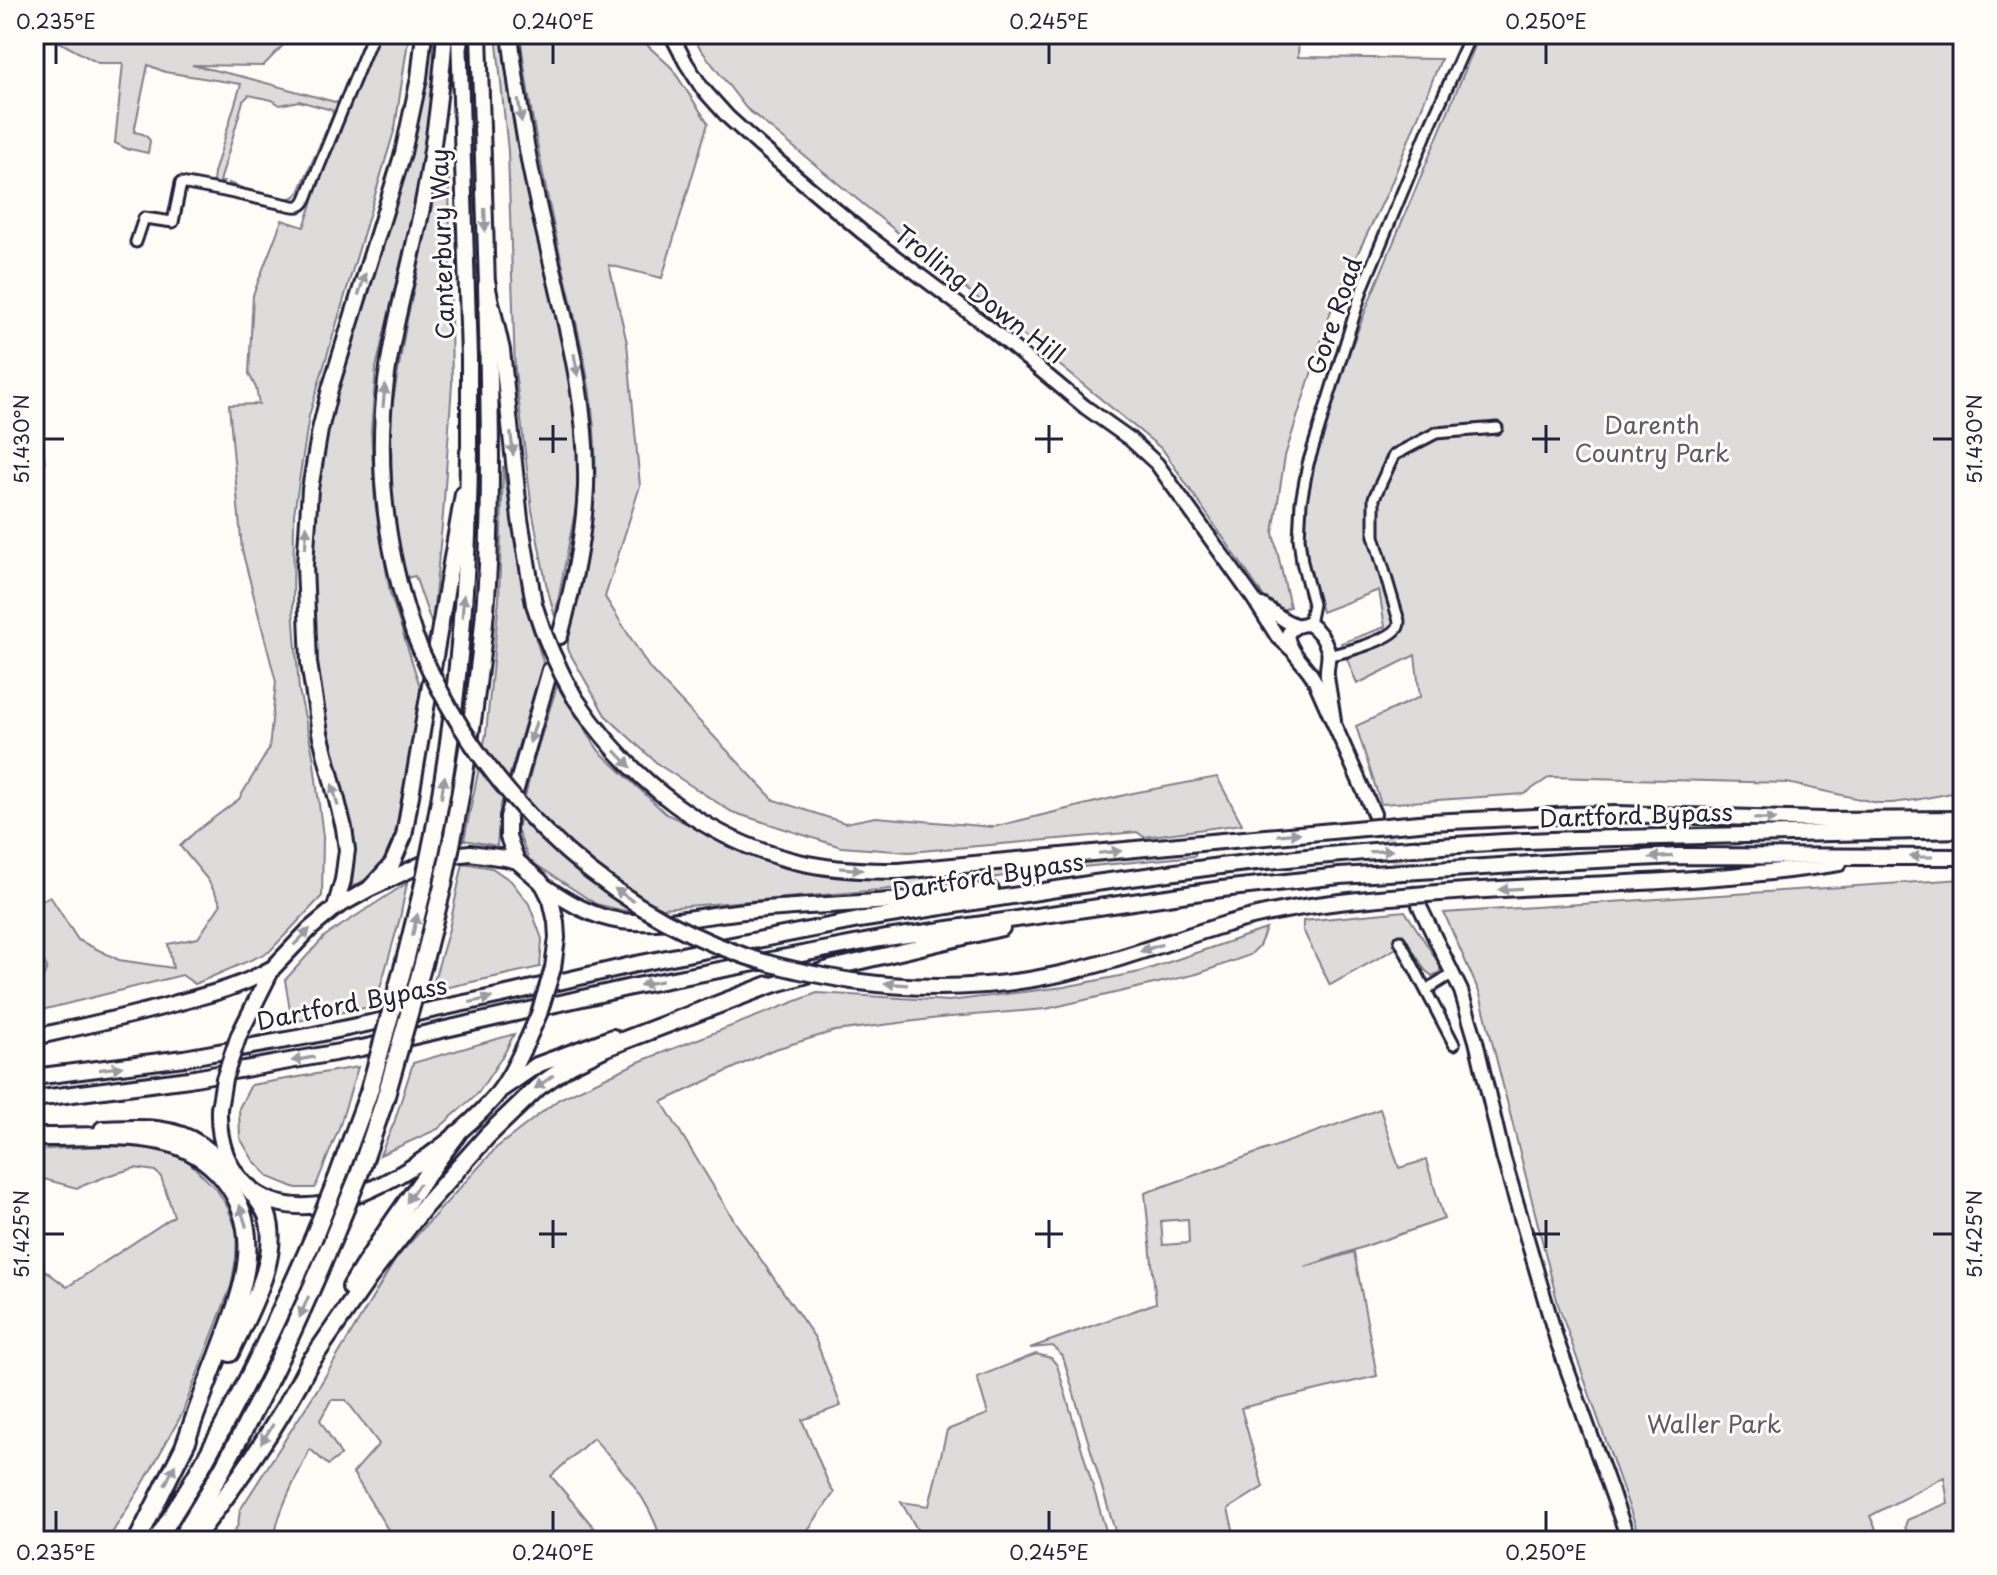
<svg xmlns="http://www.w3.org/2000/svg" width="1997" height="1575" viewBox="0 0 1997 1575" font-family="'Playpen Sans',sans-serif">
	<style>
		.green { fill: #dddcdb; stroke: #807f8b; stroke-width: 2; fill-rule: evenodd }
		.water { fill: #b2b2b7; stroke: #787885; stroke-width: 2 }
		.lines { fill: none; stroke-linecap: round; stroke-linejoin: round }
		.secondary-tunnel { stroke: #d1d0d1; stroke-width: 12; stroke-dasharray: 12 6; stroke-linecap: butt }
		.minor-casing { stroke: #22223b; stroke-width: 15 }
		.secondary-casing { stroke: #22223b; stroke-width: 18 }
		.trunk-casing { stroke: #22223b; stroke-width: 20 }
		.motorway-casing { stroke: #22223b; stroke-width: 22 }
		.minor { stroke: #fdfcf7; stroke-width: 9 }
		.secondary { stroke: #fdfcf7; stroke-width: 12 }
		.trunk { stroke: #fdfcf7; stroke-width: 14 }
		.motorway { stroke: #fdfcf7; stroke-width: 16 }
		.trunk-bridge-casing { stroke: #22223b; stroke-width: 20; stroke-linecap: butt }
		.motorway-bridge-casing { stroke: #22223b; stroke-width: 22; stroke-linecap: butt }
		.trunk-bridge { stroke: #fdfcf7; stroke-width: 14 }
		.motorway-bridge { stroke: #fdfcf7; stroke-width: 16 }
		.oneway { fill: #9a9aa2 }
		.ticks { fill: none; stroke: #22223b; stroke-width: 3 }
		.labels { text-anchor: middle; stroke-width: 6; stroke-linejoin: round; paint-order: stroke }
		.street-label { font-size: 24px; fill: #22223b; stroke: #fdfcf7 }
		.park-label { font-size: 24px; fill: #5a5a6b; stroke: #fdfcf7 }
		.neatline { fill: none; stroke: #22223b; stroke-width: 3 }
		.ticks-label { font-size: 20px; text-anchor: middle; fill: #22223b }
	</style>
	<rect width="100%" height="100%" fill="#fdfcf7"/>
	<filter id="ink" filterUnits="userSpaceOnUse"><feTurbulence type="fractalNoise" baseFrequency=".0125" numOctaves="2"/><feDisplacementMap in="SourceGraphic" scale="16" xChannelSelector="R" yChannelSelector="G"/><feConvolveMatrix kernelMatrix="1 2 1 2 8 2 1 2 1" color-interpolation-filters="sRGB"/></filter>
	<g filter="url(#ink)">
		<path class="green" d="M34 34H294L263 66 192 65 244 77 342 104 301 200 294 204 230 188 229 183C241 188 274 199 288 198 294 198 295 196 299 192L333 115 332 110 299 101 280 105 272 100 249 95 243 101 221 178 220 182H223L220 185 213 184 214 173 241 84 165 72 148 65 134 132 143 134 148 138 150 141 148 153 130 149 129 150 115 143 123 63H98L52 38 34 40Z
			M376 34H409L395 128 309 416 294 514 293 608 299 690 313 755 323 837 322 896 269 952 195 984 182 975 34 1012V992L39 990 47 967 34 945V905L50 896 78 940 119 960 173 968 168 944 198 938 221 904 208 880 180 846 195 832 239 799 269 749 276 682 242 550 229 405 259 404 256 388 249 374 253 295 282 220 304 227 328 158C337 145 342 130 344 115Z
			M431 34H434V64L430 105 417 193 376 368 371 431 375 503 390 593 422 693 392 851 378 873 352 887C352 873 356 859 355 845 352 812 335 773 328 739 312 660 308 578 317 498 330 379 379 268 410 153 421 114 427 74 431 34Z
			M496 34H502L518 143 540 247 560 323 572 388 578 465 576 506 555 617 546 583 532 510 515 370 508 151Z
			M520 34H635L671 67 708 123 662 278 609 265 627 343 640 486 605 597 650 669 774 800 845 823 876 817 993 827 1133 793 1217 777 1242 824 1144 837 1137 832 909 852 841 847 732 812 659 765 605 715 568 650V640C585 577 598 513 595 447 593 380 574 316 559 250 543 178 529 107 520 34Z
			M689 34H1299L1298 57 1441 59 1389 189 1333 304 1285 456 1273 533 1290 607 1275 613 1163 450 746 108Z
			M1480 34H1963V791L1915 800 1892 803H1878L1787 783 1550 777 1524 794 1381 804 1356 726 1420 697 1415 655 1357 684 1341 643 1385 627 1379 590 1322 612 1308 562 1303 513 1321 436 1341 374 1372 294Z
			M438 177 449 178 452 384 443 515 432 625 415 576 406 578 392 507 391 413 406 325Z
			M503 466 525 604 543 662 500 808 497 846 464 840 486 734 499 600Z
			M557 686 599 751 666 814 783 868 868 877 947 875 1195 851V856L1031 872 965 882 846 893 625 911 596 904 529 860 517 829 535 756Z
			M463 863 492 868 511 881 529 904 542 939 540 967 431 991 449 929Z
			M1963 879V1541H1911L1905 1527 1907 1520 1948 1503 1944 1477 1870 1516 1878 1534 1864 1541H1641L1558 1304 1480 994 1444 913Z
			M407 883 400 918 375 1006 281 1024 290 1010 285 980 325 936Z
			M1405 911 1440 965V972L1432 976 1425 970 1403 934 1394 939 1398 947 1330 985 1303 930V921Z
			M1266 929 1259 946 1250 955 1197 974 1046 1009 939 1018 835 1031 772 1050 662 1102 735 1222 815 1338 841 1406 802 1420 830 1487 834 1493 800 1541H661C651 1500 621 1468 593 1438L551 1476 605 1541H395L353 1473 379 1444 346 1400H331L320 1420 341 1455 328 1465 310 1449C301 1469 271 1522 276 1541H229L238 1525 240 1510 320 1385 397 1257 496 1148 559 1099 641 1061 817 993 949 1001 1064 987 1140 972Z
			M514 1034 504 1054 478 1093 438 1129 380 1155 394 1123 413 1063Z
			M358 1067 339 1128 315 1188H296L269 1177 253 1160 240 1138 239 1108 251 1085Z
			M1380 1109 1399 1168 1426 1160 1444 1219 1305 1267 1354 1252 1377 1376 1241 1408 1263 1487 1228 1509 1236 1541H1118L1063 1357 1053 1346 1030 1348 1156 1303 1145 1193ZM1188 1219 1189 1243 1163 1245 1161 1221Z
			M101 1146 140 1147 183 1156 217 1190 228 1208 237 1232 236 1258 231 1286 182 1414 144 1482 107 1541H34V1262L67 1287 174 1216 161 1177 155 1171 135 1168 110 1175 77 1188 40 1178 34 1179V1150Z
			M1036 1354 1051 1358 1057 1365 1109 1541H924L901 1502 929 1506 947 1430 988 1414 977 1377Z"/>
		<path class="water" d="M34 412C44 447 52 474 34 508Z"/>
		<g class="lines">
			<path class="secondary-tunnel" d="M1378 821 1417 902"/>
			<defs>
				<path id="minor" d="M136 242 144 218 173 222 181 183 224 191 293 206C303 208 306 200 309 191L373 34
					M1309 624 1313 604 1302 562 1299 538 1301 502 1308 464 1363 287 1428 130 1471 34
					M1329 655C1343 653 1391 640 1398 627 1399 625 1399 623 1399 621L1374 536V498L1394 455 1436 433 1497 428
					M1400 941 1454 1044
					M1426 990 1453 973"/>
				<path id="secondary" d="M671 34 686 63 702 88 728 117 760 146 862 232 991 329 1085 407 1130 439 1157 464 1253 598 1277 636 1291 649
					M1262 605 1286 621 1297 626
					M1334 721C1332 706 1329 691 1327 676 1326 667 1330 657 1328 650 1325 640 1318 630 1309 624 1300 624 1291 626 1287 636 1291 655 1306 664 1314 679L1374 814
					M1419 905 1461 991 1476 1041 1503 1156 1557 1341 1629 1541"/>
				<path id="trunk" d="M459 34 469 357V452L468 461
					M479 34 487 285 502 350 520 519 534 604
					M510 34C518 104 530 174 547 243 566 324 588 403 586 487 584 537 573 588 560 636
					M414 634C390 563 378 487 383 412 387 349 405 289 418 227 432 163 440 99 445 34
					M575 698C630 780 709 844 808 864 838 870 869 871 899 871L1211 842
					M1575 815 1617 814 1824 820 1963 819
					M1576 839 1963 830
					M517 861 508 837V817L550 670
					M1577 861 1678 856 1963 857
					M1587 885C1671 881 1756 876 1839 863
					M544 886C568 902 592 917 621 921 659 926 699 916 736 912 795 905 854 905 913 899 939 897 965 892 991 890
					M369 889 392 864 404 836 463 494
					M335 908 343 880 347 850 344 828 320 733 309 663 305 565 310 489 320 430 330 389 403 153 419 78 424 34
					M852 981C919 990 989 989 1055 975 1113 963 1169 941 1226 924
					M759 989 836 967 1002 928
					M239 1035 272 969 310 929 335 908 369 889 431 860 445 856 470 853 505 858 517 861 540 881 544 886 551 900 556 922 557 938 553 968
					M34 1037C80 1027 127 1017 173 1004 207 995 240 987 271 969
					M34 1077 184 1058 309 1036 502 995 636 964 859 920 1095 883 1220 866
					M502 1089 537 1065 613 1037
					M34 1099 189 1079 362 1048 631 987 880 939 1222 889
					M219 1109C218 1140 227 1172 253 1191 323 1242 447 1152 493 1099 508 1082 517 1061 527 1041
					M102 1129C136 1128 171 1124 200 1144 211 1151 220 1160 229 1168"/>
				<path id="motorway" d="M454 830C470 743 484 653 488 565 492 471 489 378 487 285
					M434 834C458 708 468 580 469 452
					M405 961 423 888
					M423 964 443 885
					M34 1137C76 1138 121 1132 161 1141 185 1146 207 1159 223 1178 269 1235 240 1296 218 1356 206 1386 195 1416 184 1447
					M359 1175 385 1099
					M337 1179 369 1092
					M351 1287C383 1233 419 1184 457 1134
					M230 1353C247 1315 282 1257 267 1215 263 1205 256 1197 249 1188
					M307 1367 369 1277 423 1208 487 1136 538 1087 571 1064 604 1048 769 985
					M137 1541 188 1439
					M156 1541C218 1446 267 1343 313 1239
					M179 1541C241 1445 290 1341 334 1236
					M192 1541C236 1484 279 1424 311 1360"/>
			</defs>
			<use href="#minor" class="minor-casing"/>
			<use href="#secondary" class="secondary-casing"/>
			<use href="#trunk" class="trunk-casing"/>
			<use href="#motorway" class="motorway-casing"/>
			<use href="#minor" class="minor"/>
			<use href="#secondary" class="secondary"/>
			<use href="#trunk" class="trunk"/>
			<use href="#motorway" class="motorway"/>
			<defs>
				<path id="trunk-bridge" d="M534 604C544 637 557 667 575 698
					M414 634C474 783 592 903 745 956 780 968 816 975 852 981
					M1211 842 1430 822 1575 815
					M1220 866C1338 853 1457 843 1576 839
					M1222 889 1340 876 1577 861
					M1226 924C1288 906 1350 900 1415 895 1472 890 1530 887 1587 885
					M527 1041 539 1014 553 968
					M219 1109 224 1079 239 1035"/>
				<path id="motorway-bridge" d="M443 885 454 830
					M423 888 434 834
					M369 1092 405 961
					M385 1099 423 964
					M334 1236 359 1175
					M313 1239 337 1179"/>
			</defs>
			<use href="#trunk-bridge" class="trunk-bridge-casing"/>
			<use href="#motorway-bridge" class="motorway-bridge-casing"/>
			<use href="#trunk-bridge" class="trunk-bridge"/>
			<use href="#motorway-bridge" class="motorway-bridge"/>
		</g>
		<defs><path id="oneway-solid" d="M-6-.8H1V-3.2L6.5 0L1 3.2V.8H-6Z" transform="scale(2)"/></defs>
		<g class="oneway">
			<use href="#oneway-solid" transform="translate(520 111) rotate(81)"/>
			<use href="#oneway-solid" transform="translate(485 220) rotate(88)"/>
			<use href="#oneway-solid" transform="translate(362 284) rotate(-72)"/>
			<use href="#oneway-solid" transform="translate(576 365) rotate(80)"/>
			<use href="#oneway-solid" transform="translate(384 396) rotate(-85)"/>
			<use href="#oneway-solid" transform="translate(512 444) rotate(84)"/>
			<use href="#oneway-solid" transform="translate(306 537) rotate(-87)"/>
			<use href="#oneway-solid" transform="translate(463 606) rotate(-86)"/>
			<use href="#oneway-solid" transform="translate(533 732) rotate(107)"/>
			<use href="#oneway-solid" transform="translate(623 759) rotate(47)"/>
			<use href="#oneway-solid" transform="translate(443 787) rotate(-81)"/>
			<use href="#oneway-solid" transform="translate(335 795) rotate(-105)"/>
			<use href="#oneway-solid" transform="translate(1765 819) rotate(2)"/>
			<use href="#oneway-solid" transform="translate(1289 834) rotate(-5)"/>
			<use href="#oneway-solid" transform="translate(1381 851) rotate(-4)"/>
			<use href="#oneway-solid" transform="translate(1110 852) rotate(-6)"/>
			<use href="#oneway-solid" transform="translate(1661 857) rotate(177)"/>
			<use href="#oneway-solid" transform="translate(1921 857) rotate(180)"/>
			<use href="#oneway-solid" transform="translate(851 869) rotate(5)"/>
			<use href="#oneway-solid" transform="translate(1510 889) rotate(177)"/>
			<use href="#oneway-solid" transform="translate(624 895) rotate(-146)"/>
			<use href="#oneway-solid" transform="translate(415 925) rotate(-77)"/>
			<use href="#oneway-solid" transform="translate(302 937) rotate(-45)"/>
			<use href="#oneway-solid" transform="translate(1151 948) rotate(162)"/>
			<use href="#oneway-solid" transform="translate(651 983) rotate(169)"/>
			<use href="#oneway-solid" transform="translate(896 984) rotate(-176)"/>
			<use href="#oneway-solid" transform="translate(481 1000) rotate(-12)"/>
			<use href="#oneway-solid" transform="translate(303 1059) rotate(170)"/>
			<use href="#oneway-solid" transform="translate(111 1068) rotate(-8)"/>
			<use href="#oneway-solid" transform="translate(544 1082) rotate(144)"/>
			<use href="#oneway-solid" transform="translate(413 1193) rotate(125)"/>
			<use href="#oneway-solid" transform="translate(243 1216) rotate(-107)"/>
			<use href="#oneway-solid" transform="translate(304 1307) rotate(113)"/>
			<use href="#oneway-solid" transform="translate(267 1434) rotate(122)"/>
			<use href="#oneway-solid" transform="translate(170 1475) rotate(-64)"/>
		</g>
	</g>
	<path class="ticks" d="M56 44V64M553 44V64M1049 44V64M1546 44V64M553 425V453M1049 425V453M1546 425V453M44 439H64M539 439H567M1035 439H1063M1532 439H1560M1933 439H1953M553 1220V1248M1049 1220V1248M1546 1220V1248M44 1234H64M539 1234H567M1035 1234H1063M1532 1234H1560M1933 1234H1953M56 1511V1531M553 1511V1531M1049 1511V1531M1546 1511V1531"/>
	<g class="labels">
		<g class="street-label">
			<text transform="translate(443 244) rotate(-92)" y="8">Canterbury Way</text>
			<text transform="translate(979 295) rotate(38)" y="8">Trolling Down Hill</text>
			<text transform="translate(1335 316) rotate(-71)" y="8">Gore Road</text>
			<text transform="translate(1636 816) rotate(-2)" y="8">Dartford Bypass</text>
			<text transform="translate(988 877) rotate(-9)" y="8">Dartford Bypass</text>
			<text transform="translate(352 1004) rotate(-11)" y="8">Dartford Bypass</text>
		</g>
		<g class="park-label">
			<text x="1652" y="434">Darenth<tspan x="1652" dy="28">Country Park</tspan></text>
			<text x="1714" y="1433">Waller Park</text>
		</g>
	</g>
	<rect width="1997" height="1575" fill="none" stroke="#fdfcf7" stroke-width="88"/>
	<rect x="44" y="44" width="1909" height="1487" class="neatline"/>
	<g class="ticks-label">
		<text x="56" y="29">0.235°E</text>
		<text x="553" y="29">0.240°E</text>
		<text x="1049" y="29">0.245°E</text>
		<text x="1546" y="29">0.250°E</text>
		<text transform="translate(22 439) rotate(-90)" y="7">51.430°N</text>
		<text transform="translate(1975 439) rotate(-90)" y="7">51.430°N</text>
		<text transform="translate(22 1234) rotate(-90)" y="7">51.425°N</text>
		<text transform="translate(1975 1234) rotate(-90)" y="7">51.425°N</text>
		<text x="56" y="1560">0.235°E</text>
		<text x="553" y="1560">0.240°E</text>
		<text x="1049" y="1560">0.245°E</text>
		<text x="1546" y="1560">0.250°E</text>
	</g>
</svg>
